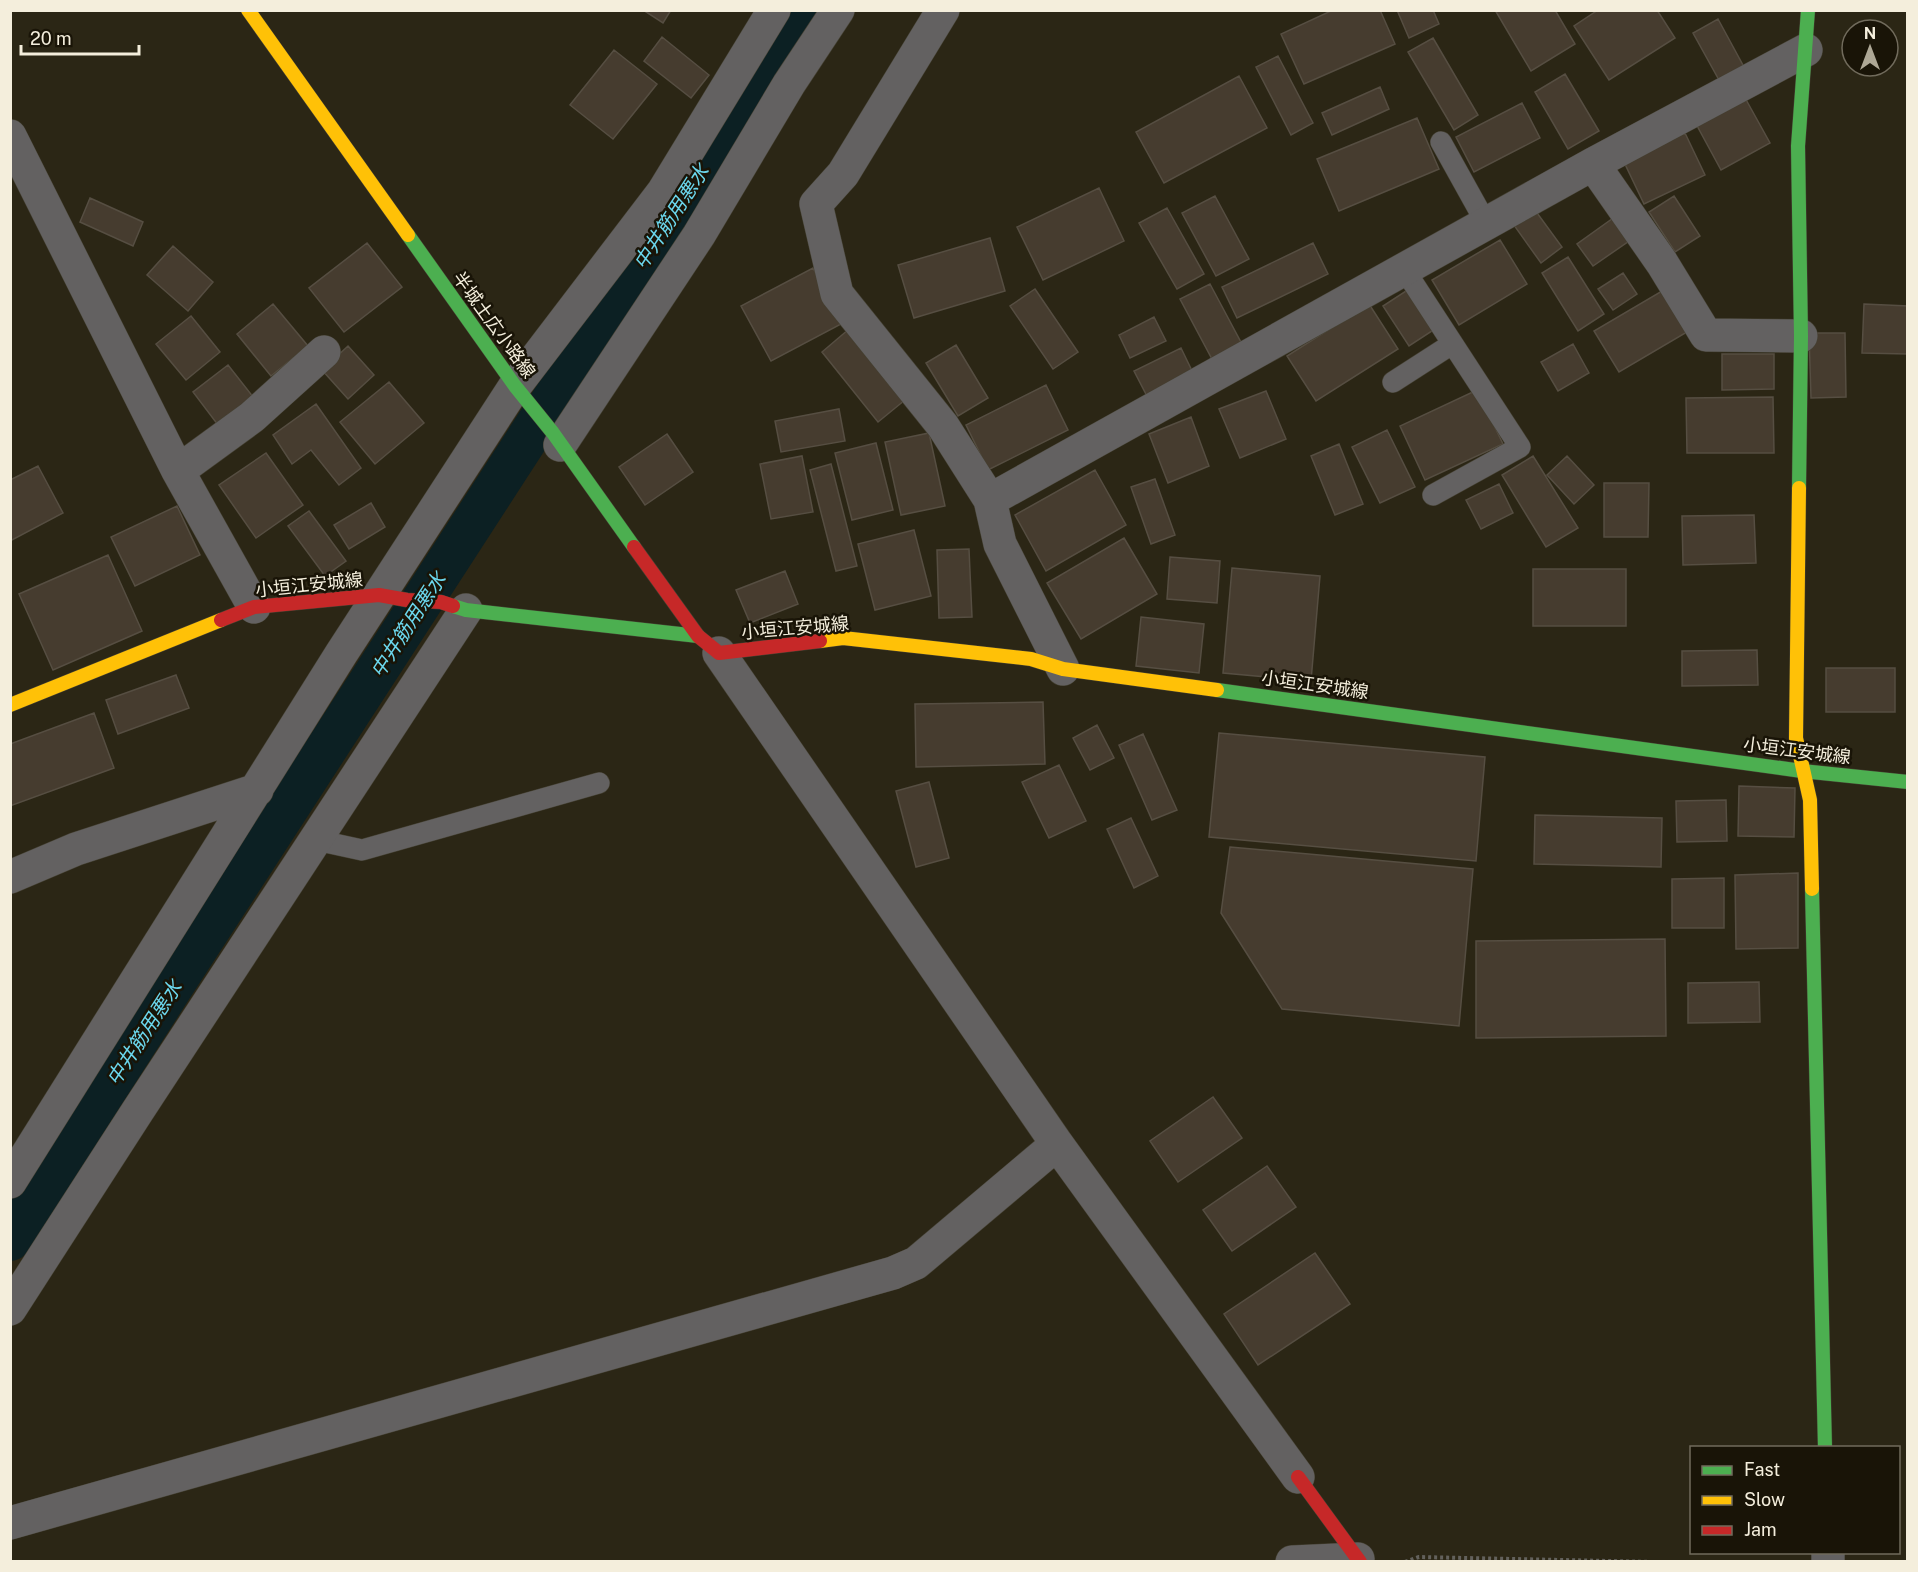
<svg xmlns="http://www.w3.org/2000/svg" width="1918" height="1572" viewBox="0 0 1918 1572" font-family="'Public Sans','Noto Sans JP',sans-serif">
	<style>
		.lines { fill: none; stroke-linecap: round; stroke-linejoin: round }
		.canal { stroke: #0c2023; stroke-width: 42 }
		.building { fill: #463c2f; stroke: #564e42; stroke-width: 1.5 }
		.lane-casing { stroke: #454133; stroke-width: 22 }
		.street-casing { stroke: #454133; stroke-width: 34 }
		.fast-casing { stroke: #454133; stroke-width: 15 }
		.slow-casing { stroke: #454133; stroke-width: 15 }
		.jam-casing { stroke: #454133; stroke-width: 15 }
		.path { stroke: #63615c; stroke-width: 4; stroke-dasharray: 3 3; stroke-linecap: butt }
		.lane { stroke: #636161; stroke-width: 21 }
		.street { stroke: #636161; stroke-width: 33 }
		.fast { stroke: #4caf50; stroke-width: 14 }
		.slow { stroke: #ffc107; stroke-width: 14 }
		.jam { stroke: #c62828; stroke-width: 14 }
		.labels { text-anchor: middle; stroke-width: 5; stroke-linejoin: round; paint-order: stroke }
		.street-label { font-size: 18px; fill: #f4eedc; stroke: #191407 }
		.water-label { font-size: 20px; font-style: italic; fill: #6bd7ed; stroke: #191407 }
	</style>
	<rect width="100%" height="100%" fill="#2b2615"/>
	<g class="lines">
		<path class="canal" d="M10 1240 172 987 805 10"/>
	</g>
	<path class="building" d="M643 10H671L663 23Z
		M1333 10H1380L1395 44 1304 84 1281 34Z
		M1397 10H1433L1439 24 1409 38Z
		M1495 10H1555L1575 44 1531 71Z
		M1598 10H1657L1675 38 1609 80 1574 26Z
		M1718 19 1744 67 1719 80 1693 33Z
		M662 37 709 75 691 98 644 61Z
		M1433 38 1478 115 1454 130 1408 52Z
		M614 50 657 84 613 139 570 105Z
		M1278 56 1313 123 1291 135 1256 67Z
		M1565 74 1599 131 1568 149 1535 92Z
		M1239 76 1267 128 1164 183 1136 132Z
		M1380 87 1389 109 1332 135 1322 113Z
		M1744 96 1770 143 1721 170 1695 122Z
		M1522 103 1540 138 1474 172 1456 137Z
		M1417 118 1439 169 1339 211 1317 159Z
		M1685 133 1705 175 1644 204 1624 162Z
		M1099 188 1124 241 1043 280 1017 227Z
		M1215 196 1249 259 1216 276 1182 213Z
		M1674 196 1700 236 1675 252 1649 212Z
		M90 198 143 222 133 246 80 222Z
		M1532 206 1562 247 1541 263 1511 221Z
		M1167 208 1204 274 1177 289 1139 223Z
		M1616 216 1632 239 1593 266 1577 244Z
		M990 238 1005 291 914 318 898 265Z
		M1500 240 1527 284 1459 325 1432 280Z
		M367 243 402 287 344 332 309 288Z
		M1313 243 1328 274 1237 318 1222 287Z
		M173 246 213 282 188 311 147 275Z
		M1568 257 1604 314 1578 331 1542 273Z
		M813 268 843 323 771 361 741 306Z
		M1623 273 1637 294 1613 310 1598 289Z
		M1210 284 1243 346 1213 361 1180 299Z
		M1035 289 1078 352 1053 369 1010 306Z
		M1409 289 1435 329 1409 346 1383 306Z
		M1662 291 1687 332 1619 372 1594 331Z
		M273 304 308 346 271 376 237 334Z
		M1369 304 1398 349 1316 401 1287 356Z
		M1864 304 1908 306V354L1862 353Z
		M191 316 220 352 186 380 156 344Z
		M1154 317 1166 341 1130 358 1119 335Z
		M849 329 905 400 878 422 822 352Z
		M1809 333H1845L1846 397 1811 398Z
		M1573 344 1589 373 1558 391 1541 362Z
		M956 345 988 398 958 416 926 363Z
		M348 346 374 375 348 399 322 370Z
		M1181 348 1195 377 1149 400 1134 371Z
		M1722 354H1774V389L1722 390Z
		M228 365 254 398 218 425 193 392Z
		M389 382 424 423 375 464 340 422Z
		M1046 385 1068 430 988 470 966 425Z
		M1477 390 1503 444 1425 480 1400 426Z
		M1266 391 1286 439 1240 458 1219 409Z
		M1773 397 1774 453H1687L1686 398Z
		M316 404 361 468 339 485 311 450 292 464 273 435Z
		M839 409 845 441 781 452 775 421Z
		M1191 417 1209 466 1168 483 1149 434Z
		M1387 430 1415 487 1380 503 1352 447Z
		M929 433 945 506 901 515 885 442Z
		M667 434 693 472 645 505 619 467Z
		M876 443 893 510 852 520 835 453Z
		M1339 444 1363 504 1335 515 1311 456Z
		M266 453 303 505 256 538 219 485Z
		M802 456 813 512 771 519 760 464Z
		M1533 456 1578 528 1546 547 1502 475Z
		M1567 456 1594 485 1574 504 1547 475Z
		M831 464 857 566 836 571 810 470Z
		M38 466 63 513 10 541V480Z
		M1095 470 1126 525 1046 571 1015 515Z
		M1155 479 1175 535 1151 544 1131 487Z
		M1604 483H1649L1648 537H1604Z
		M1499 484 1513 513 1481 529 1466 500Z
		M371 503 385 527 349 549 334 525Z
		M177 506 200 555 135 586 111 537Z
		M309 511 346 561 325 576 288 526Z
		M1754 515 1756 563 1683 565 1682 516Z
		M914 530 931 596 875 610 858 544Z
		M1124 538 1157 594 1081 639 1047 583Z
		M969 549 972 617 939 618 937 550Z
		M108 555 142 631 53 670 19 594Z
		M1170 557 1220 561 1217 603 1167 599Z
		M1232 568 1320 576 1311 681 1223 673Z
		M1533 569H1626V626H1533Z
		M785 571 798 604 750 623 736 590Z
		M1141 617 1204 624 1199 673 1136 666Z
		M1757 650 1758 685 1682 686V651Z
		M1826 668H1895V712H1826Z
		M176 675 189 708 118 734 106 700Z
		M1043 702 1045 764 916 767 915 704Z
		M94 713 114 768 10 806V744Z
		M1097 725 1114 758 1090 770 1073 738Z
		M1219 733 1485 757 1476 861 1209 837Z
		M1143 734 1177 810 1152 820 1119 745Z
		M1059 765 1086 821 1049 838 1022 782Z
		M929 782 949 858 916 867 896 791Z
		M1739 786 1795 788 1794 837 1738 836Z
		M1726 800 1727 841 1677 842 1676 801Z
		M1535 815 1662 818 1661 867 1534 864Z
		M1131 818 1158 876 1134 888 1107 829Z
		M1230 847 1473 869 1459 1026 1282 1009 1221 913Z
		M1798 873V948L1736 949 1735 875Z
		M1724 878V928H1672V879Z
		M1665 939 1666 1036 1476 1038V941Z
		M1759 982 1760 1022 1688 1023V983Z
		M1213 1097 1242 1138 1178 1182 1150 1141Z
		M1267 1166 1296 1207 1232 1251 1203 1210Z
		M1315 1253 1350 1304 1258 1365 1224 1314Z"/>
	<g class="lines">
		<defs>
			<path id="lane" d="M1441 142 1486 223
				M1404 269 1520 447 1433 495
				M1393 382 1452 344
				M316 840 362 850 599 783"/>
			<path id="street" d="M943 10 843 174 816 204 837 294 943 426 990 500 1000 544 1063 669
				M10 136 178 471 254 607
				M1593 164 1662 263 1706 335 1801 336
				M560 445 699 235 789 84 838 10
				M178 471 252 417 324 352
				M990 500 1593 164 1806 50
				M719 653 1057 1144 1298 1477
				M10 877 76 849 257 790
				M10 1182 341 654 515 386 663 192 774 10
				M10 1309 137 1112 466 610
				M10 1523 893 1273 916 1263 1057 1144
				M1828 1552V1562
				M1292 1562 1358 1559"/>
			<path id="fast" d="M408 235 515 386 553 433 634 547
				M1799 488 1801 336 1798 146 1808 10
				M453 606 466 610 698 636
				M1217 690 1802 771 1908 782
				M1812 889 1825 1448"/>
			<path id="slow" d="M248 10 408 235
				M1799 488 1796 738 1810 800 1812 889
				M820 641 843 638 1031 659 1063 669 1217 690
				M10 705 221 620"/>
			<path id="jam" d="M634 547 698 636 719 653 820 641
				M221 620 254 607 379 595 407 600 441 602 453 606
				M1298 1477 1360 1562"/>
		</defs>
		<use href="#lane" class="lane-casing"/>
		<use href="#street" class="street-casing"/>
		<use href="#fast" class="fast-casing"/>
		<use href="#slow" class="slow-casing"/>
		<use href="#jam" class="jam-casing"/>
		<path class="path" d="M1405 1562 1419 1557 1656 1562"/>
		<use href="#lane" class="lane"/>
		<use href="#street" class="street"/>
		<use href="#fast" class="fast"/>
		<use href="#slow" class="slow"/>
		<use href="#jam" class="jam"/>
	</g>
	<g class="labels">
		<g class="street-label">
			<text transform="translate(494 325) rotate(54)" y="6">半城土広小路線</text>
			<text transform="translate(309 585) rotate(-6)" y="6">小垣江安城線</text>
			<text transform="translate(795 628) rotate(-5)" y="6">小垣江安城線</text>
			<text transform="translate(1315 685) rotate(8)" y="6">小垣江安城線</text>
			<text transform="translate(1797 751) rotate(7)" y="6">小垣江安城線</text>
		</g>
		<g class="water-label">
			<text transform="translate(671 217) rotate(-57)" y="7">中井筋用悪水</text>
			<text transform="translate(408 625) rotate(-57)" y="7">中井筋用悪水</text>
			<text transform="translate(144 1033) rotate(-57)" y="7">中井筋用悪水</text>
		</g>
	</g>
	<rect width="1918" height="1572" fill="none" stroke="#f4eedc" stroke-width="24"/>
	<rect x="1690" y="1446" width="210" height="108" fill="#191407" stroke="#716b5c" stroke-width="1.5"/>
	<rect x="1702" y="1466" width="30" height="9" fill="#4caf50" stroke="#716b5c" stroke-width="1.5"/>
	<text x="1744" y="1476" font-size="18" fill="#f4eedc">Fast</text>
	<rect x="1702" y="1496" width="30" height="9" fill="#ffc107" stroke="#716b5c" stroke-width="1.5"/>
	<text x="1744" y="1506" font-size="18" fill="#f4eedc">Slow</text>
	<rect x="1702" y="1526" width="30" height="9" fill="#c62828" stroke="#716b5c" stroke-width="1.5"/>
	<text x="1744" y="1536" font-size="18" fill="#f4eedc">Jam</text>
	<g transform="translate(1870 48)"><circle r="28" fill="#191407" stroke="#716b5c" stroke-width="1.5"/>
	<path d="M0-4.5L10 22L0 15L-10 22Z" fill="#aea896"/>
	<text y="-9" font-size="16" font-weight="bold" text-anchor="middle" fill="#f4eedc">N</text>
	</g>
	<path d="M21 45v9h118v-9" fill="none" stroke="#f4eedc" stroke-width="3"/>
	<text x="30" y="45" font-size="18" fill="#f4eedc" stroke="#191407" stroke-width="4.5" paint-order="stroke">20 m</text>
</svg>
